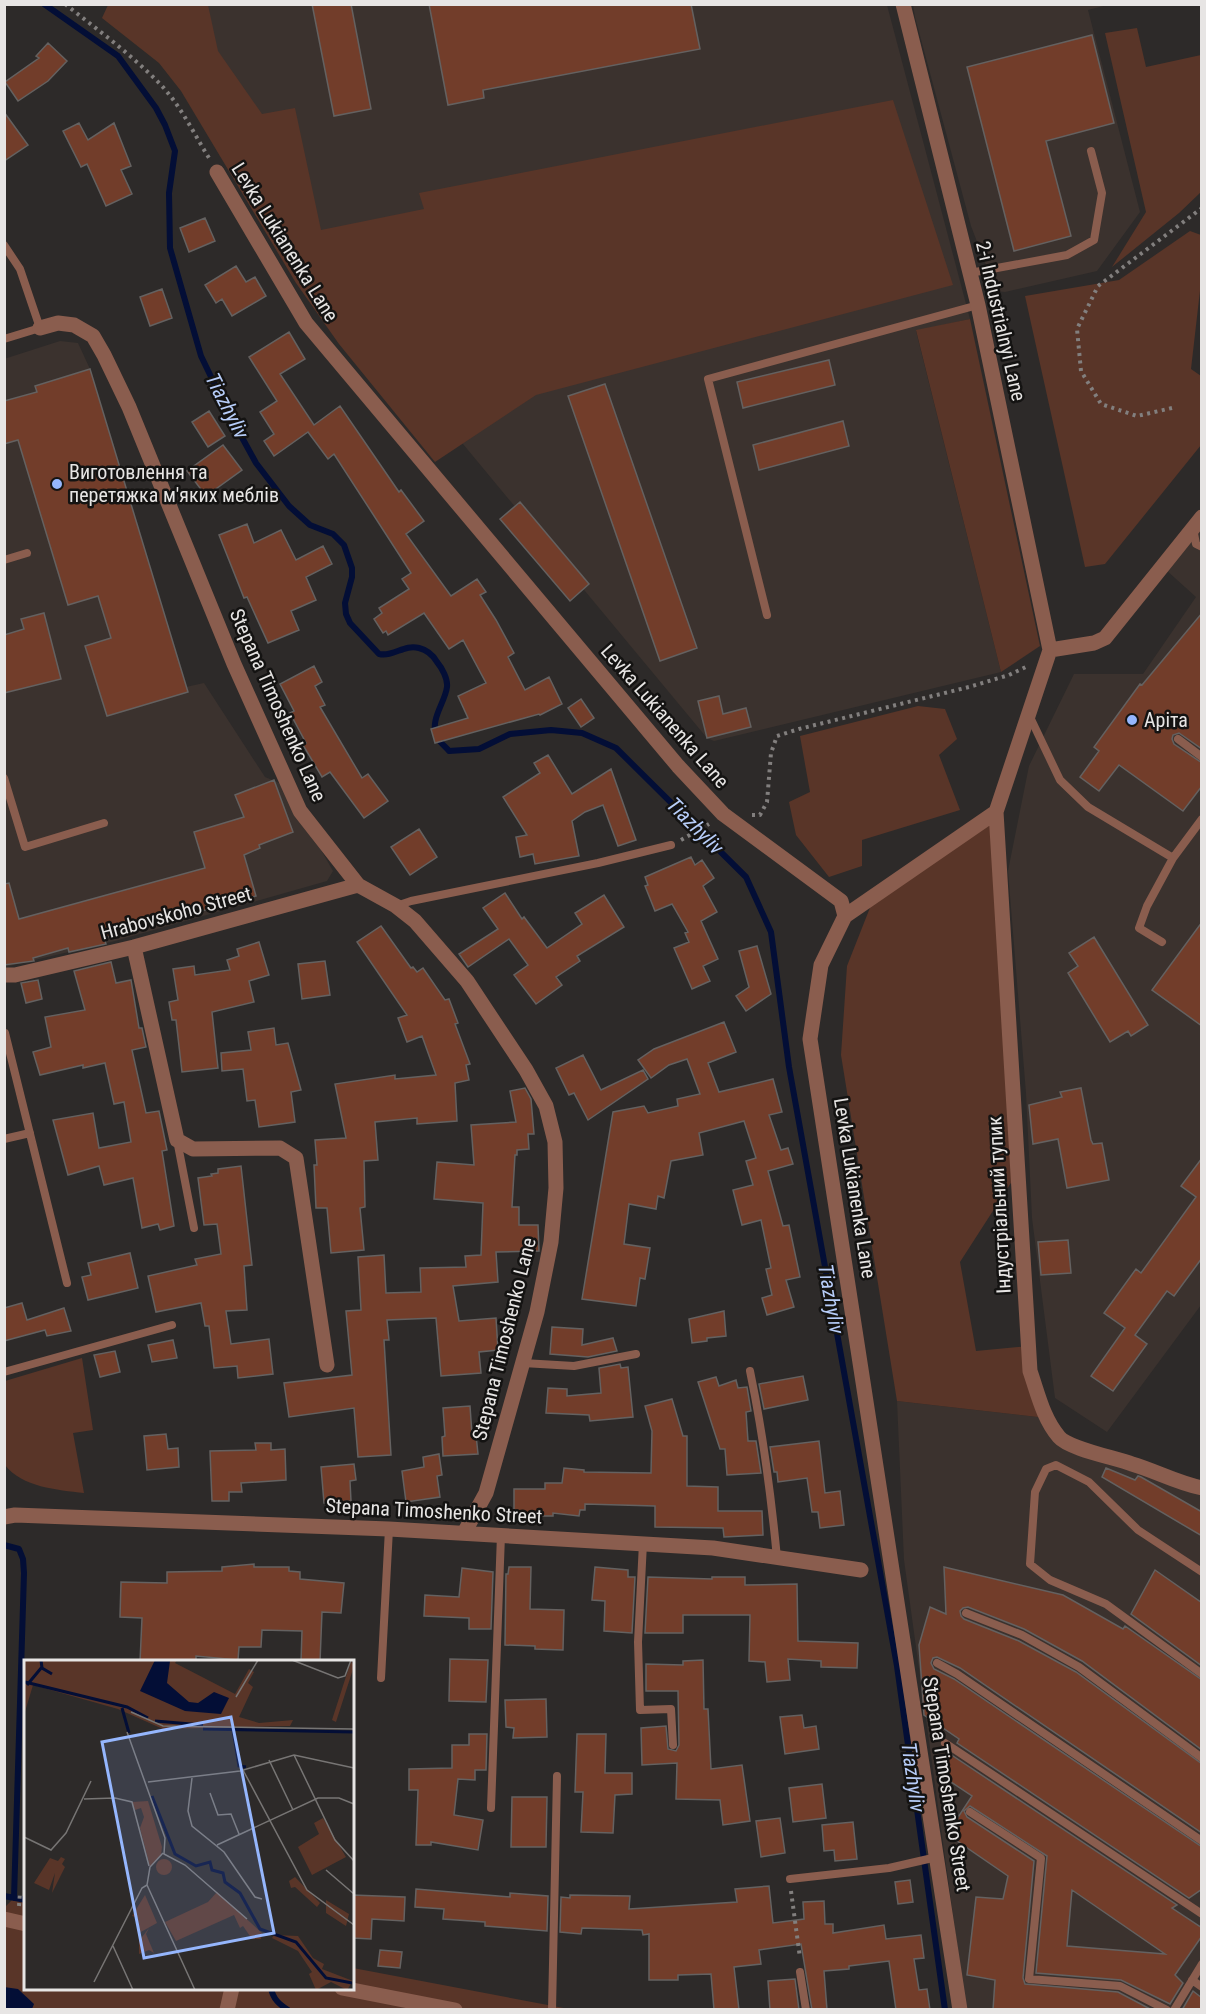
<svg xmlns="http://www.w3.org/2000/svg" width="1206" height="2014" viewBox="0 0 1206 2014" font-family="'Roboto Condensed',sans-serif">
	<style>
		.built { fill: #3b322e }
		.green { fill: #593528 }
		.water { fill: #030e36 }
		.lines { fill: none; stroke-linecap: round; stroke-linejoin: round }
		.stream { stroke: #030e36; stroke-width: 6 }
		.building { fill: #723d2a; stroke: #646160; stroke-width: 1.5; fill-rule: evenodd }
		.path { stroke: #827f7e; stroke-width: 4; stroke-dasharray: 3 4.5; stroke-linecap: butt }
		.service { stroke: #8a5d4e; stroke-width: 8 }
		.minor { stroke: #8a5d4e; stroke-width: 15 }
		.poi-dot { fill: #95b6fd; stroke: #141312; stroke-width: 2 }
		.labels { text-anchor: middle; stroke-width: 5; stroke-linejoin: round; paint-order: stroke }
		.street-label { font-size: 20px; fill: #e7e5e4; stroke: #141312 }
		.poi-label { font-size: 20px; fill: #e7e5e4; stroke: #141312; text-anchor: start }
		.water-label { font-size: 21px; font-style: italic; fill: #b7cdf9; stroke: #141312 }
		.inset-river { fill: none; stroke: #030e36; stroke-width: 3 }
		.inset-road { fill: none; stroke: #777574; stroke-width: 1.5 }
		.view { fill: #95b6fd; fill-opacity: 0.15; stroke: #95b6fd; stroke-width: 3 }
		.inset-edge { fill: none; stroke: #e7e5e4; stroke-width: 3 }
	</style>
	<rect width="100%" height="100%" fill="#2d2a29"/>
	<path class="built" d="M108 5H887L970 319 916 331 1001 672 714 741 707 738 463 444 182 52Z
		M913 5H1107L1088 10 1140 212 1097 271 1005 292 996 291 971 226 915 17Z
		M60 341 78 343 90 369 186 687 204 683 265 777 284 785 333 871 327 881 115 941 5 967 4 359Z
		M1201 527V1305L1107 1432 1055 1398 1032 1218 1026 1093 1008 871 1029 766 1074 674H1143L1196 597 1165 569Z
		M897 1401 1046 1418 1061 1440 1201 1488V2009H966L904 1560Z"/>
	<path class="green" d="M108 5H208L218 51 262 114 295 108 321 230 424 209 419 193 893 100 953 285 536 395 435 462 339 344 296 283 181 91 159 63 102 18Z
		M1137 28 1146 67 1201 55V192L1179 213 1112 267 1146 212 1105 33Z
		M1190 231 1201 235V282L1191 369 1201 376V445L1105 564 1085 567 1025 296 1119 280Z
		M970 319 1040 646 1001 672 916 330Z
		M918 706 945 709 957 739 939 755 960 810 862 840V866L829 877 796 835 789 802 810 792 800 736Z
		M996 812 1018 1172 960 1262 976 1351 1028 1346 1046 1418 897 1401 841 1055 847 966 875 895Z
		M82 1358 93 1430 73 1433 84 1493C57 1490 22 1487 5 1465V1381Z
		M14 1898 25 1900 26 1988H352L353 1968 569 2009H5L4 1908Z"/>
	<path class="water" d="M4 1987 18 1989 34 2004 32 2009H5Z"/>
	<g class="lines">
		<path class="stream" d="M44 4 118 56 156 108 165 125 175 151 169 193 170 248 201 356 228 412 256 463 289 506 310 525 333 534 344 545 352 568V577L345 603 346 614 350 623 379 654C394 657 404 644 419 648 427 650 433 655 437 662 442 668 448 679 447 687 445 703 429 720 437 737 439 742 446 747 449 751L479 749 510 734 551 730 582 733 616 748 746 877 771 932 789 1067 897 1666 945 2010
			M4 1545 19 1549 23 1559 24 1573 14 1898
			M4 1896 26 1900
			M271 1988C273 1999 279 2004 288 2010"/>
	</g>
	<path class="building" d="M312 4H351L371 109 334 116Z
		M429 4H691L700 49 483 90 484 98 448 105Z
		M1092 35 1114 123 1046 141 1071 236 1014 251 967 67Z
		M48 43 67 61 48 81 18 101 5 82 39 58 36 56Z
		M4 112 28 145 4 161Z
		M79 123 88 140 114 123 131 166 121 170 132 194 106 206 87 164 81 167 63 131Z
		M205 218 215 241 189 252 180 228Z
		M236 266 246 282 255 277 266 296 232 316 222 299 216 303 205 285Z
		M162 289 172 318 150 326 140 297Z
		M289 332 305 359 280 374 314 425 340 406 399 492 401 490 424 521 406 534 451 596 477 579 486 592 480 595 496 620 514 653 508 657 525 690 549 677 562 704 540 715 539 714 435 743 431 729 468 718 458 696 486 683 463 640 449 649 424 613 388 635 386 631 383 633 374 619 382 613 379 608 409 589 402 579 411 573 334 454 328 459 308 432 274 456 264 441 274 434 260 412 277 401 249 357Z
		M829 360 835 385 743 408 737 382Z
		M90 369 188 692 107 716 85 646 111 638 98 596 68 605 18 440 4 444V401L37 392 35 386Z
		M605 384 697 648 660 661 568 396Z
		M209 411 225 436 208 447 192 422Z
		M843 421 849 446 759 470 753 445Z
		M223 445 242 470 206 496 187 471Z
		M520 502 589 584 570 601 500 519Z
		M247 524 254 543 281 530 296 560 323 546 332 564 306 577 316 600 291 611 299 630 268 643 247 597 244 598 219 535Z
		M44 613 61 679 4 693V635L24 629 21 619Z
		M1202 613V749L1179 733 1173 735 1172 739 1174 744 1202 763V786L1183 811 1119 765 1099 791 1080 777 1099 751 1094 747 1140 684 1142 685Z
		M314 666 322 682 315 686 325 705 320 707 362 778 368 774 388 801 364 818 330 772 322 777 303 745 306 743 290 713 294 711 280 684Z
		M719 696 723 714 746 708 751 727 707 738 698 701Z
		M581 699 594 718 581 727 568 708Z
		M548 755 572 794 611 769 636 840 618 846 603 805 585 812 572 821 579 856 535 864 533 854 520 857 516 837 527 835 503 797 540 773 534 763Z
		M274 780 293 832 259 845 260 848 244 855 256 896 104 938 106 944 69 952 68 948 33 958 34 961 4 965V884L9 883 19 919 205 868 194 832 244 817 235 795Z
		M419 829 437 857 410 875 391 847Z
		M691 857 695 865 702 860 714 878 703 886 717 912 701 921 718 959 703 966 710 981 692 989 674 948 689 942 685 933 688 932 672 904 655 911 645 886 648 885 645 877Z
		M505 893 522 919 524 917 547 948 582 924 575 913 604 895 624 927 577 956 580 961 556 977 562 985 536 1004 514 975 528 965 509 939 468 967 459 954 498 929 483 908Z
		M1202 922V1026L1152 990Z
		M381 926 411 968 413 967 417 972 423 968 445 1000 449 999 458 1023 455 1024 470 1064 466 1065 469 1080 455 1083 457 1121 417 1124V1118L375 1122 378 1160 364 1161 365 1207 360 1208 364 1250 331 1253 327 1208H316L314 1165H317L315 1140 346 1138 335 1084 395 1075V1079L436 1075 422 1036 407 1042 398 1018 407 1015 357 942Z
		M1094 937 1148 1025 1131 1036 1128 1031 1110 1042 1068 973 1078 966 1069 953Z
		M259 942 269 975 249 981 254 1002 212 1012 218 1068 182 1072 176 1020H172L169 1002 178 1000 173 969 194 966 195 975 230 970 227 960 239 956 237 949Z
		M757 946 771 994 746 1011 736 996 749 987 739 951Z
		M325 961 330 995 302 999 298 964Z
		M111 962 116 983 131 980 139 1028H142L146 1047 132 1050 146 1113 159 1111 167 1150 162 1151 174 1226 160 1230 158 1224 142 1228 133 1178 104 1185 99 1166 68 1175 53 1120 93 1113 99 1148 131 1142 124 1102 114 1104 105 1063 83 1068V1065L40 1075 33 1052 51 1047 45 1017 85 1010 74 971Z
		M38 980 42 999 26 1003 21 983Z
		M724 1022 736 1052 708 1063 719 1092 773 1079 782 1112 769 1115 781 1150 788 1148 793 1164 768 1171 783 1226 789 1225 800 1277 786 1280 794 1307 767 1315 762 1298 772 1295 766 1269 771 1268 761 1220 742 1225 733 1190 753 1185 746 1161 756 1158 744 1121 699 1133 703 1155 671 1161 664 1198 658 1196 656 1209 629 1204 624 1244 650 1248 645 1279 640 1278 636 1306 582 1299 613 1112 644 1106 648 1113 678 1106 677 1099 700 1094 687 1059 669 1065 651 1078 638 1060 654 1049Z
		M274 1028 276 1045 288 1043 301 1090 291 1092 295 1122 259 1127 255 1100 247 1101 243 1069 222 1071 221 1053 251 1050 248 1032Z
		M583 1055 601 1090 643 1070 648 1079 588 1120 574 1093 569 1095 556 1068Z
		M525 1088 531 1099 534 1134H528L529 1149 517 1150V1155H515L512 1207H519V1225H538L539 1251 496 1252 498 1282 453 1286 459 1321 496 1318 498 1350 479 1352 481 1373 441 1376 436 1318 387 1320 389 1340H384L391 1455 358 1457 354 1408 289 1417 284 1383 352 1375 346 1311 361 1310 358 1257 384 1255 386 1293 421 1292 420 1268 466 1267 465 1256 481 1255 483 1203 434 1199 437 1162 474 1165 471 1125 516 1122 510 1091Z
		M1081 1088 1091 1140 1093 1144 1102 1143 1109 1180 1067 1188 1058 1139 1033 1144 1029 1105 1062 1097 1060 1092Z
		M1202 1158V1258L1174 1296 1167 1291 1135 1335 1147 1344 1113 1391 1091 1376 1125 1328 1104 1313 1136 1269 1141 1273 1196 1197 1181 1186Z
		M241 1166 252 1265 244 1266 247 1310 226 1311 231 1344 269 1339 273 1374 238 1378 237 1366 214 1368 209 1326H205L201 1303 156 1312 148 1276 197 1265 195 1259 221 1254 217 1224 204 1225 198 1178 212 1176 211 1174 218 1173V1169Z
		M1068 1240 1071 1273 1041 1275 1038 1242Z
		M130 1253 138 1288 88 1300 82 1277 91 1275 88 1263Z
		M22 1303 27 1320 64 1308 71 1331 47 1336 45 1330 4 1341V1308Z
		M724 1311 726 1336 707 1338V1341L692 1343 689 1319Z
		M552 1327 583 1329 582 1345 613 1338 617 1351 588 1357 550 1354Z
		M173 1340 177 1358 152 1362 148 1345Z
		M115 1351 120 1372 100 1377 94 1355Z
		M620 1364 621 1368 628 1367 633 1417 590 1421 589 1415 546 1413 548 1388 567 1389V1396L601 1393 599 1368Z
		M803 1376 808 1400 764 1409 759 1384Z
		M716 1377 719 1386 736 1380 738 1388 747 1387 751 1411 746 1412 748 1441H756L761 1473 727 1475 725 1449H720L698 1382Z
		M672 1399 683 1436H687V1486L718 1487V1511H762L763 1535 724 1537 723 1528 655 1527V1506L585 1504V1510H580L579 1516 553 1513V1516H514V1489H545V1483H562L564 1468 584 1470V1472L651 1473 652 1431 645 1406Z
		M470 1406 472 1435H476L478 1454 443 1456 442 1437 445 1436 443 1408Z
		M166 1434 168 1449 178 1448 179 1467 147 1470 144 1436Z
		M819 1441 825 1493 840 1491 844 1525 820 1528 818 1512H812L807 1478 778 1482 777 1472H774L770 1447Z
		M255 1443H271V1450L285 1449 286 1480 241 1483 242 1492H229V1501H212L210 1451 256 1450Z
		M439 1454 442 1475 437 1476 440 1497 406 1502 402 1471 424 1467 423 1457Z
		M354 1464 356 1480 350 1481 351 1501 324 1503 321 1467Z
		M1106 1468 1135 1480 1138 1476 1141 1477 1202 1512V1536L1102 1477Z
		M254 1564V1567H289V1571L300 1572V1579L344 1583 341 1613 322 1612 320 1662H301L302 1631 262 1630 261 1647H239L238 1660 196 1656V1662H140L142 1618 120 1617 121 1582 167 1583V1572L222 1571V1567Z
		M509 1567H531L530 1609 564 1610 563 1650 535 1649V1646L505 1645 506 1574H508Z
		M595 1567 628 1570V1577H635L632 1633 604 1631 605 1601 592 1600Z
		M944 1567 1063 1595 1123 1629 1125 1626 1202 1680V1750L1082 1661 1024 1629 968 1607 963 1608 960 1611 961 1616 964 1619 1019 1641 1076 1672 1202 1764V1833L960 1668 937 1657 933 1658 931 1663 934 1669 954 1679 1202 1847V1889L1189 1898 957 1743 959 1739 924 1715 919 1645 930 1607 946 1614Z
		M462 1568 493 1572 491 1629H469V1618L424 1616 425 1595 459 1597Z
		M1155 1570 1202 1603V1666L1131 1614Z
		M648 1577 712 1579V1577H745V1585L797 1584 798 1641 858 1643 857 1668 821 1667V1661L788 1659 790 1680 767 1682 765 1662 749 1661 750 1615H683V1633H645Z
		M450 1659 488 1660 486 1702 449 1701Z
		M703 1660 704 1709H708L711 1769 742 1765 750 1821 723 1825 720 1800 676 1799 677 1763 642 1765 641 1728 666 1726 668 1749 676 1751 679 1745 678 1691H646V1664L683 1665V1661Z
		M546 1699 547 1737 513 1738 514 1728 506 1727 505 1700Z
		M802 1715 804 1728 816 1726 819 1749 785 1754 780 1717Z
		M469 1734H487L486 1770H475V1780L458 1779 454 1815 483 1820 478 1850 431 1842V1845H416L418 1790H409V1769L452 1768V1745H469Z
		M577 1734H606L605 1773H632V1794L615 1795 613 1833 581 1832 583 1792H575Z
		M950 1754 1177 1905 1172 1908 1202 1928V1936L1175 1975 1183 1983 1170 2004 1121 1980 1036 1973 1047 1856 970 1806 964 1811 967 1817 1034 1861 1023 1978 1025 1984 1118 1992 1152 2010H993L995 1980 967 1975 976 1897 1003 1899 1008 1876 947 1834 972 1796 939 1774ZM1072 1890 1165 1954 1067 1946Z
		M822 1784 826 1818 793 1822 789 1788Z
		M512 1797H547L546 1847H511Z
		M780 1818 785 1853 761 1857 756 1821Z
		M853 1822 857 1859 835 1861 834 1850 824 1851 822 1825Z
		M910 1880 913 1902 898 1904 895 1882Z
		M769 1886 773 1923 804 1919 803 1902 824 1901 825 1924H833V1933L884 1925 886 1939 921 1935 924 1958 914 1959 919 1990 927 1989 930 2010H896L889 1961 849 1966V1969L824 1971 827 2010H812L801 1944 759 1950 761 1964 734 1967 739 2010H714L711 1974 678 1975V1980H649V1934L643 1935 642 1930 582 1928 581 1934 560 1932 561 1897 570 1898V1895L630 1896 629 1909 737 1902 735 1889Z
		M416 1889 510 1897V1893L548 1896 547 1931 485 1926V1922L443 1919 444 1909 415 1907Z
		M352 1895 405 1897 404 1921 372 1919 371 1939 352 1938Z
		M380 1950 402 1952 400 1968 378 1966Z
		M795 1979 799 2010H770L768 1981Z
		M1193 1991 1202 1998V2010H1182Z"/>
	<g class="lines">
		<path class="path" d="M65 4C98 30 132 55 161 85 181 106 194 134 209 158
			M1172 408 1137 416 1101 404 1081 371 1077 329 1098 286 1202 208
			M752 815H760L767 802 771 753 777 736 799 729 969 687 1009 675 1028 666
			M681 840 709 824
			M791 1891 800 1958
			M19 1906 20 1892"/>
		<path class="service" d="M4 245 20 269 40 328 4 339
			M970 273 1067 255 1094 240 1102 193 1091 151
			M1193 528 1196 544 1202 547
			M4 560 27 553
			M767 615 708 379 978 305
			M1029 715 1060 780 1088 807 1173 858 1147 906 1139 928 1162 942
			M1178 739 1202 757
			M4 778 25 847 104 823
			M1173 858 1202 819
			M396 906 411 901 598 863 671 845
			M5 1033 67 1283
			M4 1139 30 1133
			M177 1140 194 1228
			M523 1363 574 1366 636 1354
			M750 1371C763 1433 771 1495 777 1558
			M4 1372 172 1325
			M643 1543 638 1642 640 1710 671 1709 673 1745
			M1202 1572 1138 1530 1089 1482 1056 1465 1046 1469 1035 1492 1030 1564 1050 1580 1106 1604 1202 1674
			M966 1613 1022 1635 1079 1667 1202 1758
			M937 1663 957 1674 1202 1841
			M381 1678 389 1529
			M945 1743 1202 1914
			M491 1808 501 1535
			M970 1812 1041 1858 1029 1979 1120 1986 1167 2010
			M790 1879 889 1868 937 1857
			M800 1972 806 2010
			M1192 1980 1202 1987
			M552 2010 557 1776
			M1174 2010 1202 1964"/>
		<path class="minor" d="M903 4 978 305 1050 650
			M217 172 306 323 678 766 723 814 841 901 845 916 821 965 810 1039 960 2010
			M40 328 58 323 74 325 93 336 104 355 129 407 234 664 300 811 358 885 396 906 415 921 467 981 526 1070 546 1106 555 1142 556 1188 551 1242 537 1312 486 1493 464 1533
			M996 812 1030 1371C1038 1394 1043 1418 1059 1437 1069 1449 1117 1458 1132 1464 1156 1471 1177 1483 1202 1488
			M845 916 996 812 1050 650 1094 643 1105 638 1202 517
			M134 947 177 1140 193 1149 280 1148 296 1158 327 1365
			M4 975H15L134 947 358 885
			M4 1517 15 1515 389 1529 713 1548 861 1570
			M4 1919 26 1924
			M342 1988 455 2010
			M227 2010 232 1988"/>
	</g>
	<g class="poi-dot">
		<circle cx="57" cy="484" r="6"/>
		<circle cx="1132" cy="720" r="6"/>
	</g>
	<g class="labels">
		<g class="street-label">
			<text transform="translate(285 242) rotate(58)" y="7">Levka Lukianenka Lane</text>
			<text transform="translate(1001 321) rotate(77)" y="7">2-i Industrialnyi Lane</text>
			<text transform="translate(278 705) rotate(66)" y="7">Stepana Timoshenko Lane</text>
			<text transform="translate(665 716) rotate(49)" y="7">Levka Lukianenka Lane</text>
			<text transform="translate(176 913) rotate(-15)" y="7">Hrabovskoho Street</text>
			<text transform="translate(855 1188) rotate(81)" y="7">Levka Lukianenka Lane</text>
			<text transform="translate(999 1205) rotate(-93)" y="7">Індустріальний тупик</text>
			<text transform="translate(504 1339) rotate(-76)" y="7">Stepana Timoshenko Lane</text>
			<text transform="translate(434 1511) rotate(3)" y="7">Stepana Timoshenko Street</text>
			<text transform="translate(947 1784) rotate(81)" y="7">Stepana Timoshenko Street</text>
		</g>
		<g class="poi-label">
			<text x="69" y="479">Виготовлення та<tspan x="69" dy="23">перетяжка м'яких меблів</tspan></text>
			<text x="1144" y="727">Аріта</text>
		</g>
		<g class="water-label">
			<text transform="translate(227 406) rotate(63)" y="7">Tiazhyliv</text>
			<text transform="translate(695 826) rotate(45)" y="7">Tiazhyliv</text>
			<text transform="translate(831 1299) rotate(80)" y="7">Tiazhyliv</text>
			<text transform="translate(913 1777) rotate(82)" y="7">Tiazhyliv</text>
		</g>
	</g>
	<g transform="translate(24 1660)">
		<rect width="330" height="330" fill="#2d2a29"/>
		<path d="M0 0H153L151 3 211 34 225 9 230 12 224 23 229 27 215 57 235 63 269 60 266 66 139 69 94 49 9 25 0 55ZM327 1 330 6 312 62 308 60ZM124 141 138 187 137 195 126 207 116 168 120 157 117 148 111 150 108 142ZM299 158 322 197 288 215 274 187 295 174 290 163ZM37 197 41 199 38 204 41 207 28 233 31 213 25 230 10 223 26 198 34 201ZM132 207a8 8 0 1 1 16 0a8 8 0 1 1-16 0ZM271 217 296 243 293 247 271 227 267 228 265 221ZM193 232 238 273 237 279H228L219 266 216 268 210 255 152 281 141 262 184 242ZM121 235 133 263 115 273 114 258 108 256ZM302 240 325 254 322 266 302 253ZM125 268 122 274 130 293 125 290 115 294V281ZM250 275 274 276 289 298 300 304 298 309 329 321 323 330 307 322 292 330 285 314 288 312 274 291 248 278Z" fill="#593528"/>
		<path d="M131 0 146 1 143 23 165 42 174 43 190 32 205 38 197 54 161 51 116 31Z" fill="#030e36"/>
		<path class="inset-river" d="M17 0 18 8 28 14M1 22 103 47 124 58M3 25 18 7M98 48 105 73M131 61 179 65M179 69 330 72M209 70 215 106 222 107M128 136 151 194 172 206 186 202 188 210 199 213 201 222 216 233 236 269 272 282 302 318 328 323"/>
		<path class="inset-road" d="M268 0 314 18 321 16 327 0M212 37 234 0M107 52 139 66 330 69M103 72 141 178 140 194 161 205 223 259M270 95 311 180 330 201M245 100 269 150M219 110 283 230 330 265M168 118 164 151 168 166 200 192 231 237 238 239M124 122 216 111 270 95 330 108M186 133 194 155 207 154 215 174M60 139 91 138 108 142 125 206M0 177 27 190 42 173 67 121M193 185 294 138H315L330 144M302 210 330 234M123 225 171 330M89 286 109 330M70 322 118 228 123 225 126 207 139 193"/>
		<path class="view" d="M207 57 250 273 120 298 78 82Z"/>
		<rect width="330" height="330" class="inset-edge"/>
	</g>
	<rect width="1206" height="2014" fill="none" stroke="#e7e5e4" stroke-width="12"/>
</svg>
